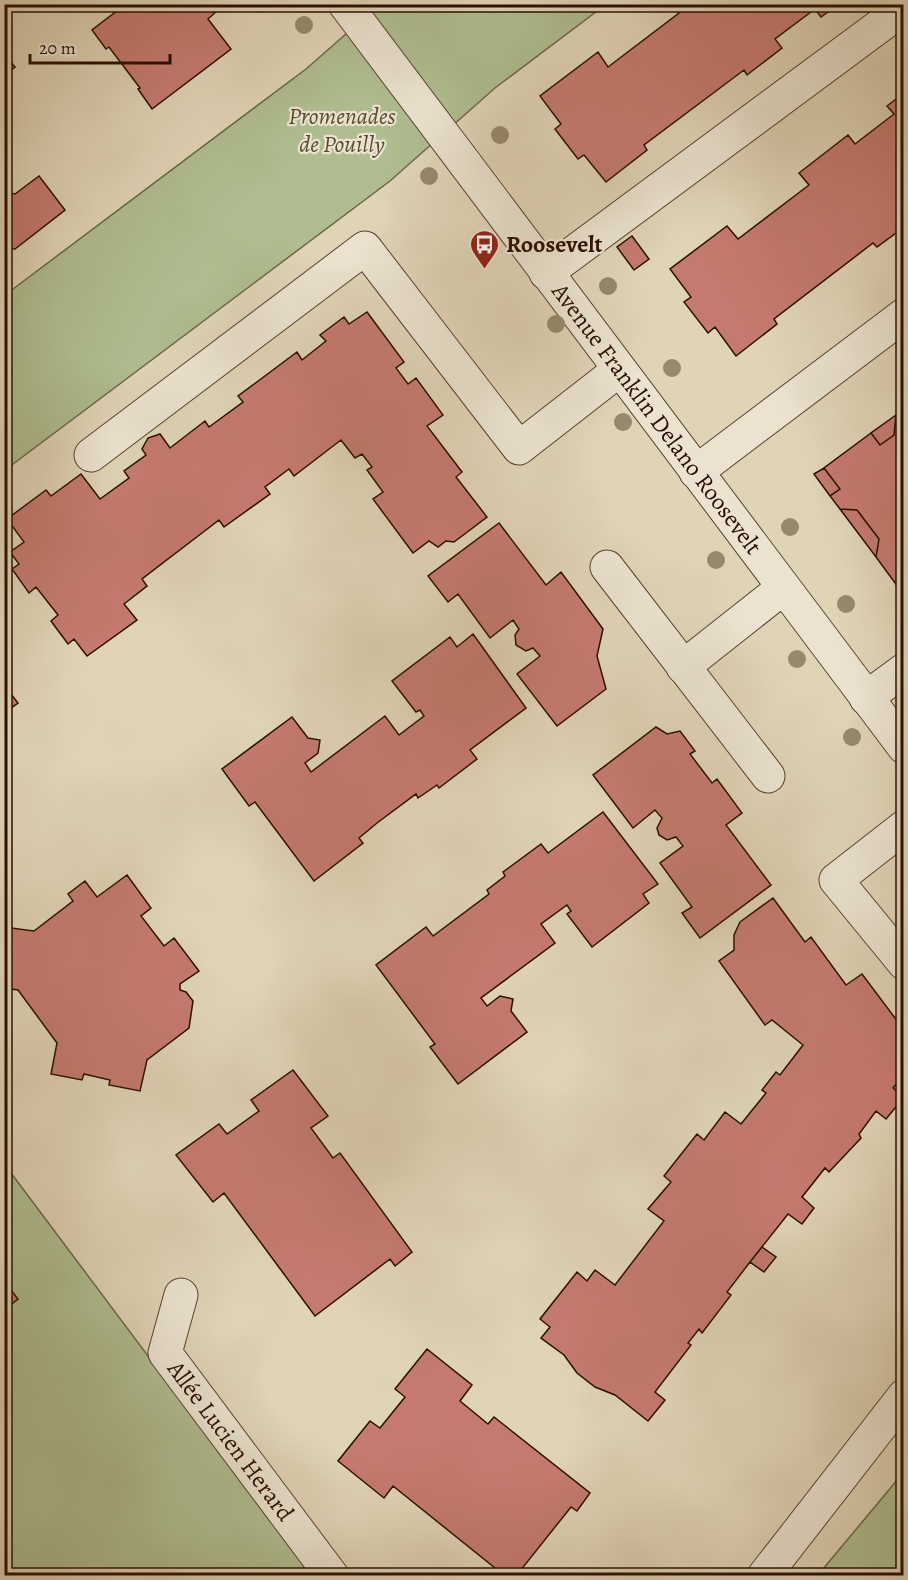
<svg xmlns="http://www.w3.org/2000/svg" width="908" height="1580" viewBox="0 0 908 1580" font-family="Alegreya,serif">
	<style>
		.green { fill: #afbd90; stroke: #6c6648; stroke-width: 1.5 }
		.building { fill: #c57a6f; stroke: #2a0e01; stroke-width: 1.5 }
		.lines { fill: none; stroke-linecap: round; stroke-linejoin: round }
		.minor-casing { stroke: #58402e; stroke-width: 35 }
		.minor { stroke: #ebe3d0; stroke-width: 33 }
		.tree { fill: #96896e }
		.labels { text-anchor: middle; stroke-width: 4.5; stroke-linejoin: round; paint-order: stroke }
		.park-label { font-size: 24px; font-style: italic; fill: #594b33; stroke: #ebe3d0 }
		.poi-label { font-size: 24px; font-weight: bold; fill: #2a0e01; stroke: #ebe3d0; text-anchor: start }
		.street-label { font-size: 24px; fill: #2a0e01; stroke: #ebe3d0 }
	</style>
	<rect width="100%" height="100%" fill="#e0d4b7"/>
	<filter id="stains"><feTurbulence type="fractalNoise" baseFrequency=".00333" numOctaves="4"/><feColorMatrix values="0 0 0 0 .2 0 0 0 0 .09 0 0 0 0 .02 0 0 0 .5 -.17"/></filter>
	<radialGradient id="worn" r=".72"><stop offset=".6" stop-color="#630" stop-opacity="0"/><stop offset="1" stop-color="#630" stop-opacity=".3"/></radialGradient>
	<path class="green" d="M379 5H605L495 88 390 181 5 470V295L306 69Z
		M5 1165 312 1575H5Z
		M903 1473V1575H818Z"/>
	<path class="building" d="M126 4H212L217 11 208 19 231 49 152 109 138 89 140 88 109 47 106 49 92 30Z
		M673 4H839L821 17 815 9 775 39 782 48 747 75 744 70 644 145 647 150 606 182 584 155 578 159 555 129 561 124 540 96 598 52 608 67 679 13Z
		M4 53 15 67 4 75Z
		M904 93V227L877 247 873 243 774 319 777 324 736 356 715 327 708 333 684 302 691 297 670 269 727 226 738 239 809 185 799 173 848 135 855 144 894 114 887 106Z
		M39 176 65 210 15 249 4 248V192L15 194Z
		M632 236 649 259 634 270 617 247Z
		M367 312 404 362 396 368 408 384 416 378 443 415 427 426 462 472 456 477 487 517 454 542 446 541 438 547 429 541 413 553 373 499 383 492 367 470 372 467 362 454 355 458 341 440 294 476 289 469 265 487 270 494 224 527 219 520 142 579 147 586 124 604 137 620 87 656 74 639 68 644 51 621 58 615 36 587 29 593 12 569 19 564 10 552 24 542 7 519 46 490 51 496 81 474 100 499 129 478 124 471 146 455 142 449 148 438 160 434 170 448 205 421 209 427 243 402 238 396 297 352 302 360 326 341 320 335 344 317 349 324Z
		M904 409V589L901 591 876 557 879 539 857 510 840 509 830 496 840 489 824 468 871 433 880 445 894 435 896 415Z
		M896 415 894 435 880 445 871 433Z
		M824 468 840 489 830 496 814 474Z
		M840 509 857 510 879 539 876 557Z
		M499 523 546 585 561 572 603 629 597 656 606 689 557 726 517 674 540 656 533 648 526 651 516 645 515 635 519 629 513 620 490 638 458 594 448 602 428 576Z
		M473 634 526 708 470 750 477 759 439 788 437 785 418 798 416 794 377 823 359 838 363 843 314 881 255 802 249 806 222 769 292 717 308 738 320 740 318 753 305 763 311 772 385 716 399 735 424 716 420 710 416 712 392 681 450 637 457 647Z
		M4 685 18 703 4 713Z
		M656 727 667 734 680 731 695 751 690 754 712 783 717 779 742 813 726 825 771 885 700 938 682 913 692 907 660 863 683 846 676 837 667 840 659 835 657 828 662 818 655 810 633 828 593 775Z
		M603 812 658 884 643 894 649 903 592 947 567 914 571 911 567 905 541 924 555 943 481 998 487 1006 500 996 513 999 511 1011 527 1032 458 1084 430 1047 435 1044 376 965 426 927 433 936 489 894 487 890 505 876 503 872 541 844 548 853Z
		M127 875 151 908 141 916 164 946 174 938 199 971 180 984V990L186 992 193 1001 189 1028 147 1060 140 1091 109 1085 110 1080 84 1074 82 1080 51 1074 57 1043 18 990 4 988V927L34 931 73 901 68 894 85 881 97 897Z
		M773 898 805 942 811 937 846 985 862 974 904 1030V1075L893 1088 904 1097 886 1119 876 1111 859 1134 861 1138 829 1172 825 1168 802 1197 814 1208 802 1224 788 1214 750 1262 727 1292 731 1295 702 1333 699 1329 688 1343 691 1345 655 1392 665 1400 648 1421 615 1395 595 1387 577 1373 564 1355 541 1338 550 1327 540 1319 577 1272 587 1281 595 1270 615 1285 664 1221 648 1209 671 1182 664 1176 697 1134 704 1140 725 1112 741 1124 766 1093 762 1090 776 1072 780 1075 803 1045 772 1020 765 1025 719 961 734 950V935L740 922Z
		M293 1070 328 1116 311 1128 333 1158 340 1153 412 1252 395 1266 390 1259 315 1316 224 1193 213 1202 176 1155 219 1124 227 1134 259 1111 251 1100Z
		M762 1247 776 1257 764 1272 750 1262Z
		M4 1281 18 1299 4 1310Z
		M427 1349 472 1385 460 1401 488 1424 494 1417 590 1493 577 1511 571 1507 516 1576H505L393 1486 384 1498 338 1461 370 1421 380 1428 405 1397 395 1389Z"/>
	<g class="lines">
		<defs>
			<g id="minor">
				<path id="s1" d="M345 4 904 747"/>
				<path d="M546 273 904 8"/>
				<path d="M91 455 365 248 519 448 619 370"/>
				<path d="M696 472 904 315"/>
				<path d="M607 567 768 776"/>
				<path d="M683 667 783 588"/>
				<path d="M866 698 904 670"/>
				<path d="M904 827 836 880 904 963"/>
				<path id="s2" d="M181 1295 165 1353 332 1576"/>
				<path d="M764 1576 904 1396"/>
			</g>
		</defs>
		<use href="#minor" class="minor-casing"/>
		<use href="#minor" class="minor"/>
	</g>
	<g class="tree">
		<circle cx="304" cy="25" r="9"/>
		<circle cx="500" cy="135" r="9"/>
		<circle cx="429" cy="176" r="9"/>
		<circle cx="608" cy="286" r="9"/>
		<circle cx="556" cy="324" r="9"/>
		<circle cx="672" cy="368" r="9"/>
		<circle cx="623" cy="422" r="9"/>
		<circle cx="790" cy="527" r="9"/>
		<circle cx="716" cy="560" r="9"/>
		<circle cx="846" cy="604" r="9"/>
		<circle cx="797" cy="659" r="9"/>
		<circle cx="852" cy="737" r="9"/>
	</g>
	<defs>
		<symbol id="bus-pin" viewBox="-11 -11 22 30"><path d="M0 17L-7.5 6A9.5 9.5 0 1 1 7.5 6Z" fill="#8f2418" stroke="#ebe3d0"/><path d="M-5-6H5V4H4V6H2V4H-2V6H-4V4H-5ZM-3.5-4V0h7V-4ZM-3.5 1.2v1.5H-2V1.2ZM2 1.2v1.5H3.5V1.2Z" fill="#fff"/></symbol>
	</defs>
	<g fill-rule="evenodd">
		<use href="#bus-pin" x="468" y="228" width="33" height="45"/>
	</g>
	<g class="labels">
		<g class="park-label">
			<text x="342" y="124">Promenades<tspan x="342" dy="28">de Pouilly</tspan></text>
		</g>
		<g class="poi-label">
			<text x="506" y="252">Roosevelt</text>
		</g>
		<g class="street-label">
			<text dy="8" stroke="none"><textPath href="#s1" startOffset="519">Avenue Franklin Delano Roosevelt</textPath></text>
			<text dy="8" stroke="none"><textPath href="#s2" startOffset="170">Allée Lucien Herard</textPath></text>
		</g>
	</g>
	<rect width="908" height="1580" fill="none" stroke="#e0d4b7" stroke-width="24"/>
	<rect x="6" y="6" width="896" height="1568" fill="none" stroke="#2a0e01" stroke-width="3"/>
	<rect x="12" y="12" width="884" height="1556" fill="none" stroke="#2a0e01" stroke-width="1.5"/>
	<path d="M30 54v9h140v-9" fill="none" stroke="#2a0e01" stroke-width="3"/>
	<text x="39" y="54" font-size="18" fill="#2a0e01" stroke="#ebe3d0" stroke-width="4.5" paint-order="stroke">20 m</text>
	<rect width="100%" height="100%" filter="url(#stains)"/>
	<rect width="100%" height="100%" fill="url(#worn)"/>
</svg>
